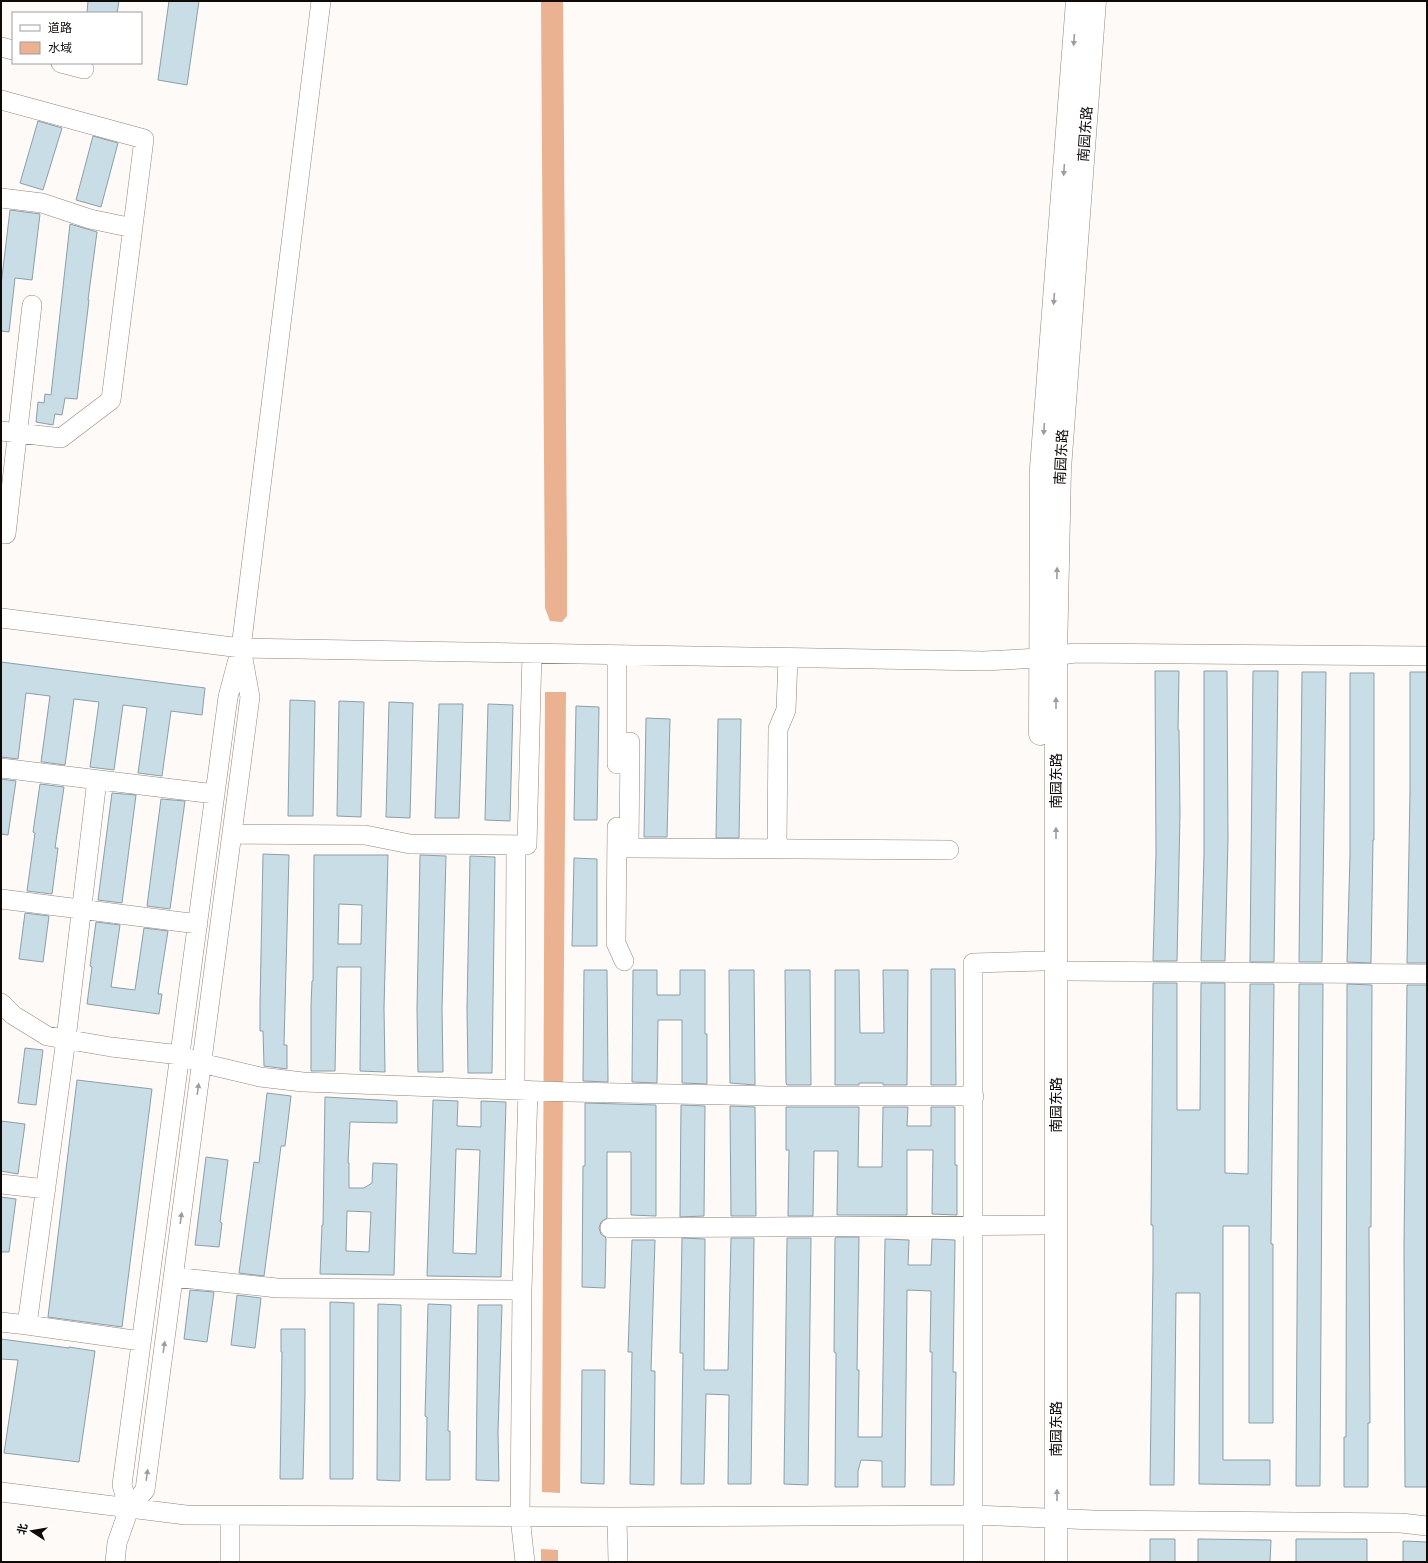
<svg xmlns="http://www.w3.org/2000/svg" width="1428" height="1563" viewBox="0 0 1428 1563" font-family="'Source Sans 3','Noto Sans SC',sans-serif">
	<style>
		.water { fill: #eab291 }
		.building { fill: #c9dde6; stroke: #8c9fa7; fill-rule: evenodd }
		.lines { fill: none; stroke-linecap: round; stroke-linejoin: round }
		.minor-casing { stroke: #95857b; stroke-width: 20 }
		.major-casing { stroke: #95857b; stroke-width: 23 }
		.minor { stroke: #fff; stroke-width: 19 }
		.major { stroke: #fff; stroke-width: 22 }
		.oneway { fill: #9f9d9c }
		.labels { text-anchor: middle; stroke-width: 3.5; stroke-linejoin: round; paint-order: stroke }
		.street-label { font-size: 14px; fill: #100a07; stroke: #fff }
	</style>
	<rect width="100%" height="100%" fill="#fdfaf7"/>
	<path class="water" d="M541 1H563L567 555V616L562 622 550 621 545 608Z
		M545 692H566L560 1493 542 1492Z
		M541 1549 558 1550V1562H541Z"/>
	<path class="building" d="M88 1H119L117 13H87Z
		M169 1H199L187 85 158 80Z
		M38 121 62 128 43 190 20 183Z
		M93 136 118 143 101 207 76 200Z
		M10 210 40 214 32 280 15 278 9 332 1 331V285Z
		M70 224 97 232 88 300H89L77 399 65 398 62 415 55 414 53 425 36 422 38 402 44 403 45 394 51 395Z
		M1 662 205 688 202 715 171 711 162 776 138 773 147 708 123 705 114 770 90 767 99 702 74 699 65 765 43 762H41L50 696 26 693 18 759 1 757Z
		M1155 671H1179L1178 730H1179L1180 813 1177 961H1153L1156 853Z
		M1204 671H1227L1228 839 1225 961H1201L1204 854Z
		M1253 671H1278L1274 962H1250Z
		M1302 672H1326L1322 962H1299Z
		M1410 672H1427V963H1407L1410 791Z
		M1350 673H1374V840H1373L1371 963 1347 962 1350 855Z
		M290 700 315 701 313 816H288Z
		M339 701 364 702 361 817 337 816Z
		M389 702 413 703 410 818 386 817Z
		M439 704H463L459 818H435Z
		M488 704 513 705 510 821 485 820Z
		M576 706 599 707 597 820H574Z
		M646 718 670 719 667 837H644Z
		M718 719H741L739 838H716Z
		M1 779 16 781 8 835 1 834Z
		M40 784 64 787 55 848H58L52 894 27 891 35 833 33 832Z
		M112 793 136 795 122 903 98 900Z
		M161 799 185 801 170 909 147 906Z
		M263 854 289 855 284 1045H287V1069L264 1066 263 1031H260V1005Z
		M314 855H388L384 1008 385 1072 360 1071 361 967H337L335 1071H311V1005L312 981H313ZM339 904 362 905 361 944H338Z
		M420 855 446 856 442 1009 443 1072H418L417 1008Z
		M470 856 495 857 492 1073H468L467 1008Z
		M574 858 597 859V946H572Z
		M25 913 49 916 43 962 19 959Z
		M96 922 120 925 111 987 135 990 144 928 168 931 158 994H162L159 1014 87 1004 92 967 90 966Z
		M931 969H955L956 1085H931Z
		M584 970H607L608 1082 583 1081Z
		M633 970H657V995H680V970H705V1034H707V1084L682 1083V1020H658L657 1083 632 1082Z
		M729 970H754L755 1085 730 1083Z
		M785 970H810L811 1085H787L786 1083Z
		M835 970H859L860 1033H884L883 970H908L907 1085H883V1083H859V1085H835Z
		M1153 983H1177V1110H1200L1201 983H1225V1173L1248 1174 1250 984H1274L1271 1244H1273V1423H1249V1226H1223V1460H1270V1485L1199 1484 1200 1293H1176L1174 1485H1150L1153 1268V1225H1151Z
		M1299 984H1323L1320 1486H1296Z
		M1347 984 1372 985 1371 1227H1369L1370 1423H1368V1487H1344V1437H1346Z
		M1407 985H1427V1487H1405L1404 1245Z
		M25 1048 43 1050 36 1105 18 1103Z
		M77 1080 152 1089 122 1327 48 1317Z
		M267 1093 291 1096 285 1146H281L264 1276 239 1273 254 1162 259 1163Z
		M325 1097 397 1101V1123L350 1122 348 1163H349V1188H364L372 1183 373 1163 397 1164 394 1275 320 1274 322 1225H323ZM347 1211 371 1212 369 1252 346 1251Z
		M433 1100 458 1101 457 1126 481 1127V1101L506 1102 501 1277 427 1276ZM456 1149 480 1150 476 1254 453 1253Z
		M585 1103 656 1105V1216L631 1215V1152H607V1218L601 1222 599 1228 601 1234 606 1238 605 1288 582 1287 583 1166H585Z
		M681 1105 705 1106 704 1216 680 1217Z
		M730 1106 755 1107 756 1216H731Z
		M786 1107H859L858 1167H882L883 1107H908L907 1126H931V1107H955V1165H957V1215L932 1214 933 1150H907V1215H837L838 1151H814L813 1216H788L789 1150H786Z
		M1 1121 25 1124 18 1174 1 1171Z
		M206 1157 228 1160 220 1222 222 1223 219 1247 195 1245Z
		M1 1197 16 1199 9 1252H1Z
		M837 1237H859L857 1370H859L858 1437H882L885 1239 909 1240 908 1265H931L932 1239 955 1240 953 1372H956L954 1485H931L932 1352H930L931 1291 907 1290 905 1487H882V1461L861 1460 858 1471V1487H835L836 1353 834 1352 835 1238Z
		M682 1238 705 1239 704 1370H728L731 1238H754L751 1484H728L729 1395 706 1394 704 1484H681L683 1353H680Z
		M787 1238H811L808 1485 784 1484Z
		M632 1240H655L651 1371H655L654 1485 630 1484 632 1352H628Z
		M190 1290 214 1292 207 1342 184 1339Z
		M237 1295 261 1298 255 1348 231 1345Z
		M330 1302 354 1303 353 1479H330Z
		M378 1304 401 1305 400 1481 377 1480Z
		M428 1304 451 1305 448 1431H450V1480H426L427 1417 425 1416Z
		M478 1305H502L498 1432 499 1481 476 1480Z
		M281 1329H305V1393L303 1479H280L282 1352H281Z
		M1 1339 69 1348V1347L95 1351 79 1462 4 1453 18 1360 1 1359Z
		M582 1370H605L604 1484 581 1483Z
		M1150 1539H1175V1562H1150Z
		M1198 1539 1271 1540 1270 1562H1198Z
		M1296 1539H1367V1562H1296Z
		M1403 1541 1427 1542V1562H1403Z"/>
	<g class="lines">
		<defs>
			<path id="minor" d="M1 47 13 50
				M61 63 84 69
				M1 100 144 139 111 400 61 438 1 431
				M1 198 42 203 90 219 133 228
				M1 534H6L32 305
				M1 618 241 648 984 661 1040 658 1075 653 1427 656
				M241 648 321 1
				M630 742 629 848 949 850
				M617 764V655
				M1 768 215 794
				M617 827 616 943 624 961
				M232 834 365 835 410 844 527 845 532 653
				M777 849 778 729 786 710 788 658
				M1 899 198 924
				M1069 971 1427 974
				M1 1003 13 1015 47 1036 111 1047 180 1055 201 1063 260 1077 303 1082 569 1092 771 1096H974
				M515 1089 516 845
				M1 1184 46 1189
				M610 1228 1043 1225
				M173 1277 277 1288 522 1290 528 1090
				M522 1290 520 1517 525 1562
				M1 1322 27 1325 66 1039 97 780
				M27 1325 141 1341
				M1 1492 186 1515 617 1517 973 1515 1094 1520 1401 1523 1427 1526
				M230 1516V1562
				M617 1517 618 1562
				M115 1562 117 1543 129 1509 145 1490 250 697 241 648 228 697 122 1485 129 1509
				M973 1562V963L1043 961"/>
			<path id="major" d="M1040 734 1041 468 1077 1
				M1056 1562V656L1060 469 1095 1"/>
		</defs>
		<use href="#minor" class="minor-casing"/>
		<use href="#major" class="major-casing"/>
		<use href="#minor" class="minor"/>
		<use href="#major" class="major"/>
	</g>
	<defs><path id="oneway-solid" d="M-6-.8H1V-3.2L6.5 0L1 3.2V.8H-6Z"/></defs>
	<g class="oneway">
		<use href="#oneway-solid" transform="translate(1074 40) rotate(94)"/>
		<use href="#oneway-solid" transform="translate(1064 170) rotate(94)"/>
		<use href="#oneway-solid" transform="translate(1054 299) rotate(94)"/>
		<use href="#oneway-solid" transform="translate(1044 429) rotate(94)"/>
		<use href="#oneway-solid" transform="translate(1057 573) rotate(-89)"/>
		<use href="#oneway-solid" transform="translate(1056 703) rotate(-90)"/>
		<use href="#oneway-solid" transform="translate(1056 833) rotate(-90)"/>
		<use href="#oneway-solid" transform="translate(198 1089) rotate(-82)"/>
		<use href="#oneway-solid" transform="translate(181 1218) rotate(-82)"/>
		<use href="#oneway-solid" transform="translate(164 1347) rotate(-82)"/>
		<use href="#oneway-solid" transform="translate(147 1475) rotate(-82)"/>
		<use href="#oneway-solid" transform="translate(1057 1495) rotate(-90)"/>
	</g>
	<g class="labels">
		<g class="street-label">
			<text transform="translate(1085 134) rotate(-86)" y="5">南园东路</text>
			<text transform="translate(1061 457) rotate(-87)" y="5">南园东路</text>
			<text transform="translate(1056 781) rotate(-90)" y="5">南园东路</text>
			<text transform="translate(1056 1105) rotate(-90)" y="5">南园东路</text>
			<text transform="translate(1056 1429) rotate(-90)" y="5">南园东路</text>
		</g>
	</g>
	<rect width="1428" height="1563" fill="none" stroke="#100a07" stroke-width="4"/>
	<rect x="12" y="12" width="130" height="52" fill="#ffffff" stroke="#9f9d9c"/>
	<rect x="20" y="25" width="20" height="6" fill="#ffffff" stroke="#9f9d9c"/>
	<text x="48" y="32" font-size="12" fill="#100a07">道路</text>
	<rect x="20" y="42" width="20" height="12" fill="#eab291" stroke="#9f9d9c"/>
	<text x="48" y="52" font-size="12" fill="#100a07">水域</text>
	<g transform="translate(32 1531) rotate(282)" stroke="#ffffff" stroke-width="3" paint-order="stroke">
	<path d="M0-3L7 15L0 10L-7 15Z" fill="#100a07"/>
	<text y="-6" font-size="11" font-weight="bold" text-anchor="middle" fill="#100a07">北</text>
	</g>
</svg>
